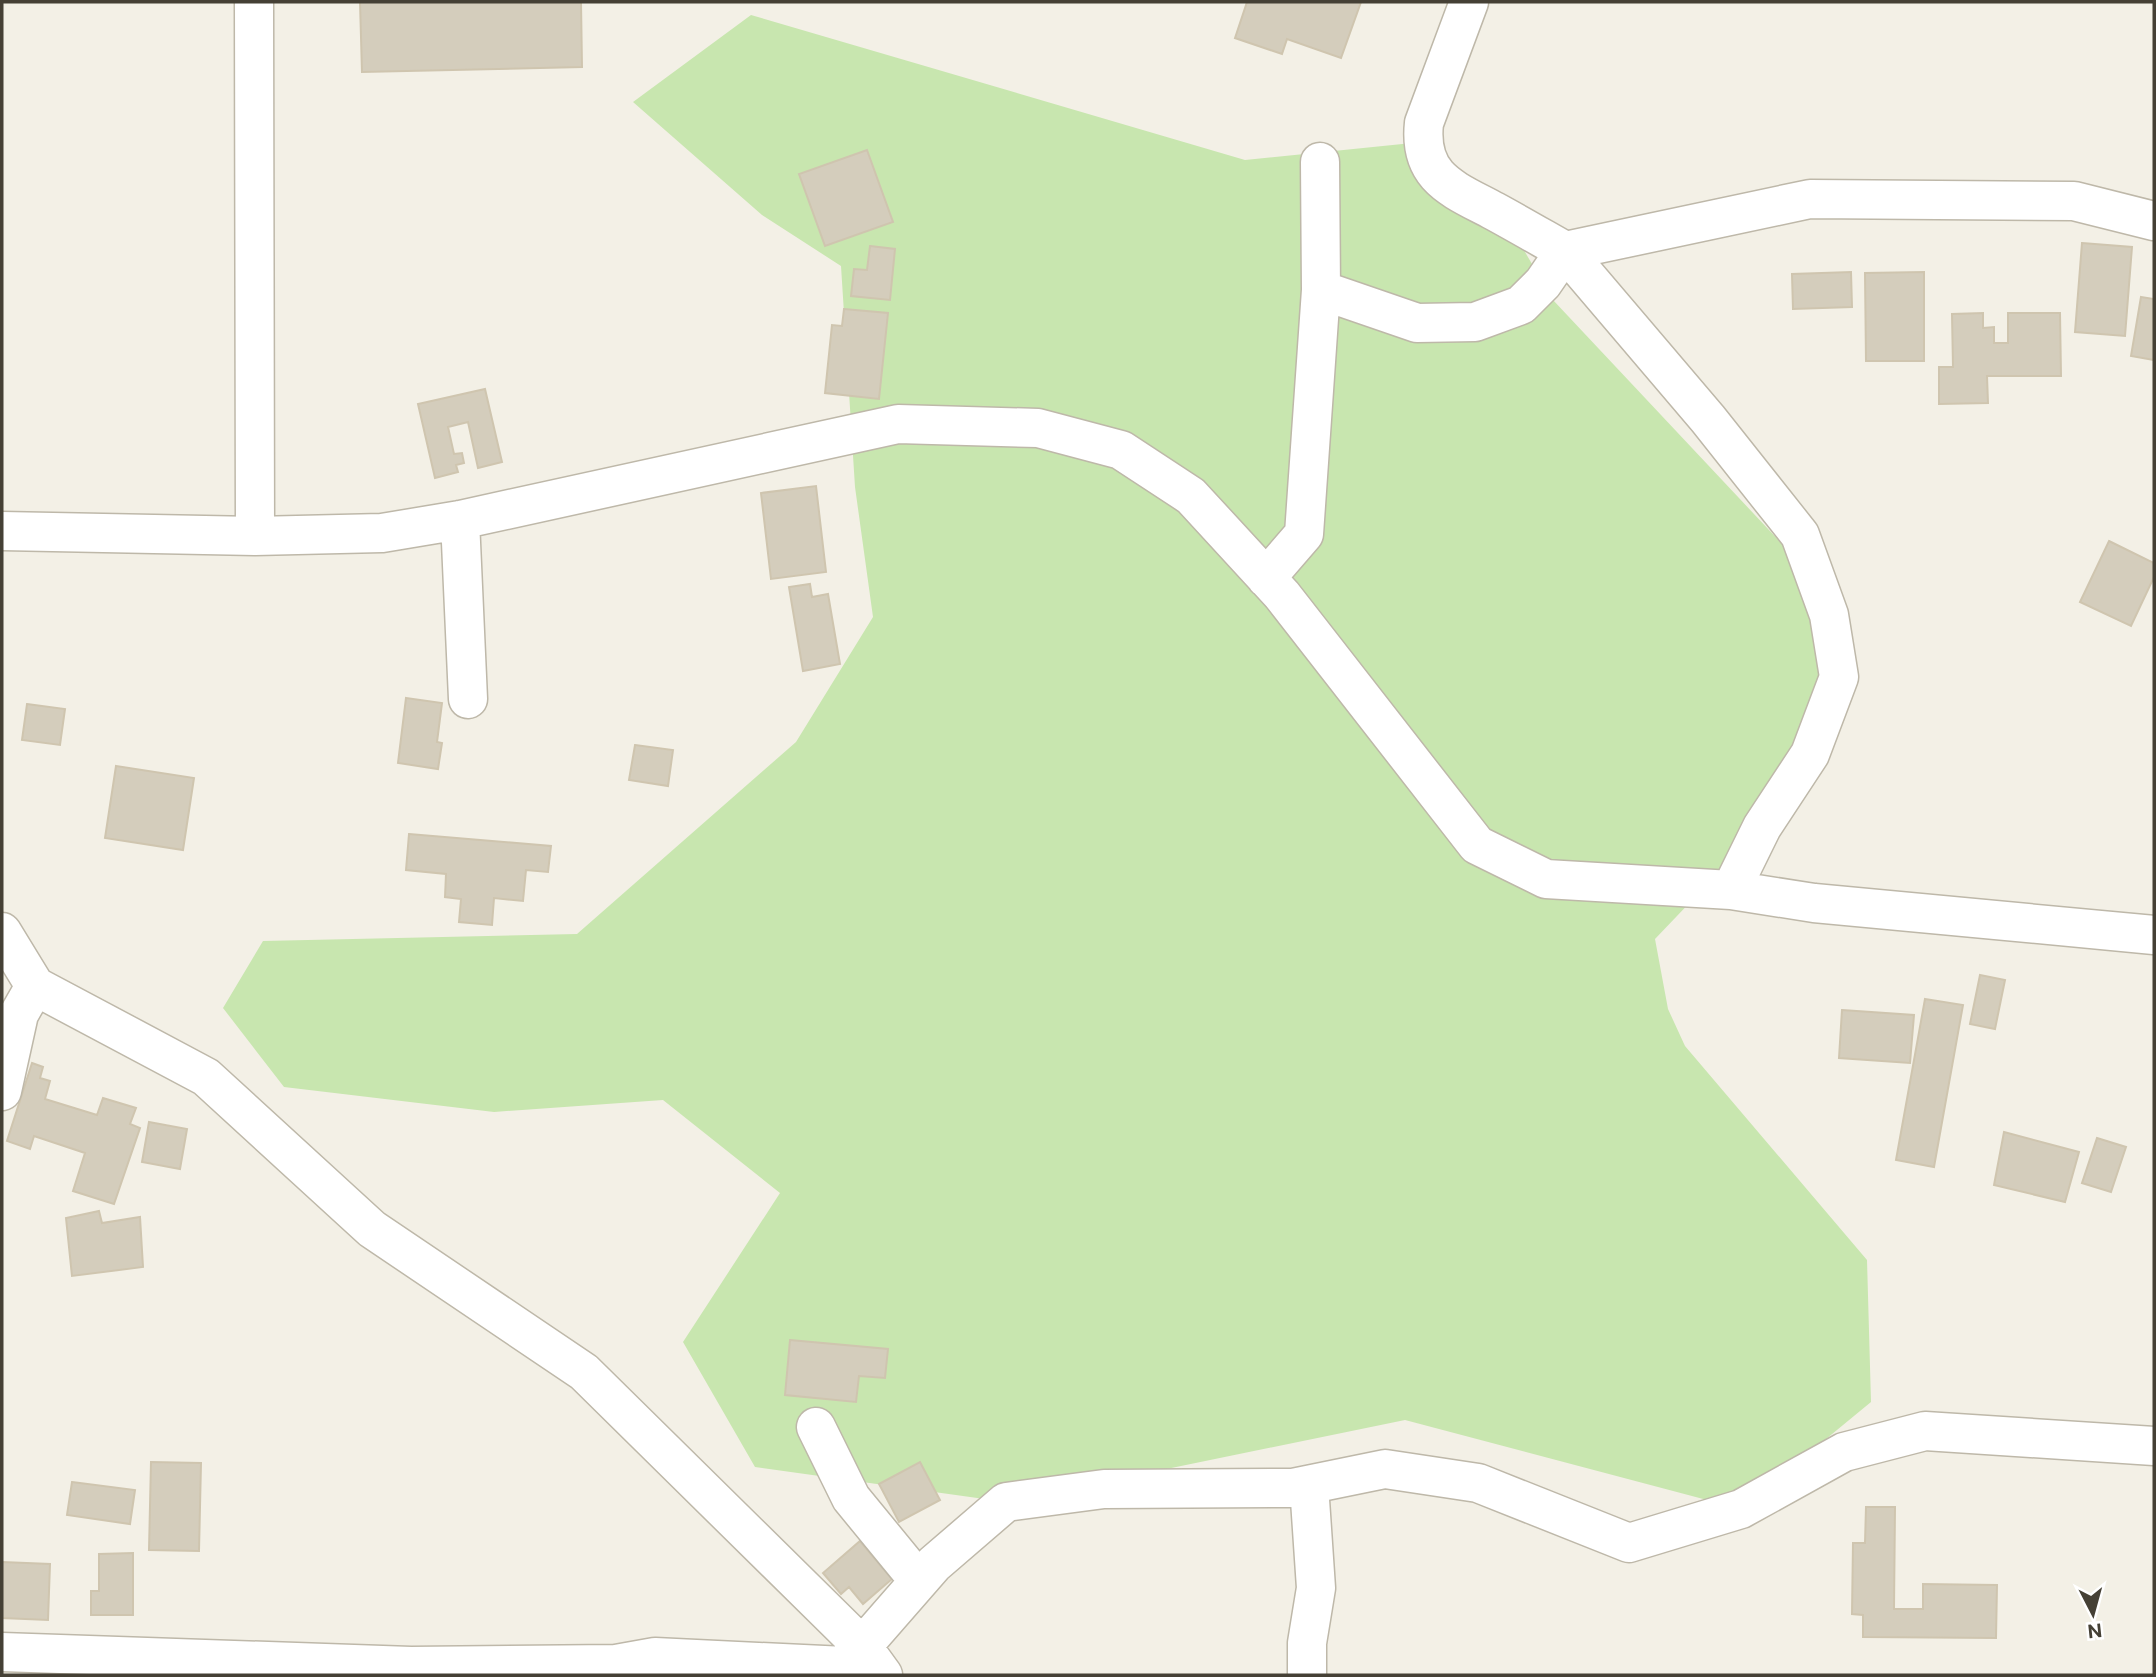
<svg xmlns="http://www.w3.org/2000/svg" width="2156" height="1677" viewBox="0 0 2156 1677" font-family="'Public Sans',sans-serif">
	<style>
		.green { fill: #c8e6af }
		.building { fill: #d4cdbc; stroke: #cfc5af; stroke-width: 2 }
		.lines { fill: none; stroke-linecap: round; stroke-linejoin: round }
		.minor-casing { stroke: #beb8a9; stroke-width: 41 }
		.minor { stroke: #fff; stroke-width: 38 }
	</style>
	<rect width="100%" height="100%" fill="#f3f0e6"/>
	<path class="green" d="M751 15 1245 160 1422 142 1504 216 1553 300 1816 580 1823 683 1762 827 1655 939 1668 1009 1685 1046 1867 1260 1871 1402 1741 1509 1405 1420 1006 1502 755 1467 683 1342 780 1193 663 1100 494 1112 284 1087 223 1008 263 941 577 934 796 742 873 617 855 487 841 266 762 215 633 102Z"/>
	<path class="building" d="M360 2H581L582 67 362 72Z
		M1247 2H1361L1341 58 1287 39 1282 54 1235 38Z
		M867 150 893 222 825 246 799 174Z
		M2082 243 2132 247 2125 336 2075 332Z
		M870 246 895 249 890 300 851 296 854 269 867 270Z
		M1851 272 1852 307 1793 309 1792 274Z
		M1924 272V361H1866L1865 273Z
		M2141 297 2154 299V360L2131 356Z
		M844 309 888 313 879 399 825 393 832 325 842 326Z
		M1983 313V328L1994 327V343H2008V313H2060L2061 376H1987L1988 403 1939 404V367H1953L1952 314Z
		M485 389 502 462 478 468 468 422 448 427 454 454 462 453 464 463 456 465 458 472 435 478 418 404Z
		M816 486 826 572 771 579 761 493Z
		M2109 541 2154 563V577L2131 626 2080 602Z
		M810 584 812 597 828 594 840 664 803 671 789 587Z
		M406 698 442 703 437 742 442 743 438 769 398 763Z
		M27 704 65 709 60 745 22 740Z
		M635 745 673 750 668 786 629 780Z
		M116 766 194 778 183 850 105 838Z
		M409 834 551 846 548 872 526 870 523 901 494 898 492 925 459 922 461 899 445 897 446 874 406 870Z
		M1980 975 2005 980 1995 1029 1970 1024Z
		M1925 999 1963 1005 1934 1167 1896 1160Z
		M1842 1010 1914 1015 1910 1063 1839 1058Z
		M32 1063 43 1067 40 1078 50 1081 45 1099 97 1115 103 1098 136 1108 130 1124 140 1128 114 1204 73 1191 85 1153 34 1136 30 1149 7 1141Z
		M149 1122 187 1129 180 1169 142 1162Z
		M2004 1132 2079 1152 2065 1202 1994 1185Z
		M2097 1138 2126 1147 2111 1192 2082 1183Z
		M99 1211 102 1223 140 1217 143 1267 72 1276 66 1218Z
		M790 1340 888 1349 885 1378 859 1376 856 1402 785 1395Z
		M151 1462 201 1463 199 1551 149 1550Z
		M920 1462 940 1500 899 1522 879 1484Z
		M72 1482 135 1490 130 1524 67 1515Z
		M1866 1507H1895L1894 1609H1923V1584L1997 1585 1996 1638 1863 1637V1615L1852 1614 1853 1543H1865Z
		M860 1541 892 1579 863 1604 849 1587 841 1594 823 1573Z
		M133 1553V1615H91V1591H99V1554Z
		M2 1562 50 1564 48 1620 2 1618Z"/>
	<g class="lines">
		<defs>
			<path id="minor" d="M254 2 255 536
				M1320 162 1321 290
				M460 520 468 699
				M2 531 255 536 382 533 460 520 898 424 1038 428 1121 450 1191 496 1282 595 1477 845 1546 879 1731 890 1814 903 2154 935
				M1266 578 1304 534 1321 290 1417 323 1475 322 1521 305 1543 283 1565 251C1542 238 1518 224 1494 211 1453 189 1418 178 1424 123L1469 2
				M1731 890 1762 827 1810 754 1839 677 1829 615 1800 535 1708 419 1565 251 1810 199 2074 201 2154 221
				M2 932 35 986 19 1014 2 1091
				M35 986 206 1077 372 1229 584 1372 862 1646 883 1675
				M816 1427 851 1498 919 1581
				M2 1652 411 1666 616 1664 655 1657 845 1666 934 1564 1006 1502 1104 1489 1292 1488 1385 1469 1478 1483 1629 1543 1741 1509 1844 1452 1925 1431 2154 1446
				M1307 1675V1643L1316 1588 1309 1485"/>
		</defs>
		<use href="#minor" class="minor-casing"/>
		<use href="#minor" class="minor"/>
	</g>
	<rect width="2156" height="1677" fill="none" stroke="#454035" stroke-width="7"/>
	<g transform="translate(2093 1614) rotate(174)" stroke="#ffffff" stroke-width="5" paint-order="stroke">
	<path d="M0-5L12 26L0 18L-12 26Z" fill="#454035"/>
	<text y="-10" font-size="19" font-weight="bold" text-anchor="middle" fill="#454035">N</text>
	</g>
</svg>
